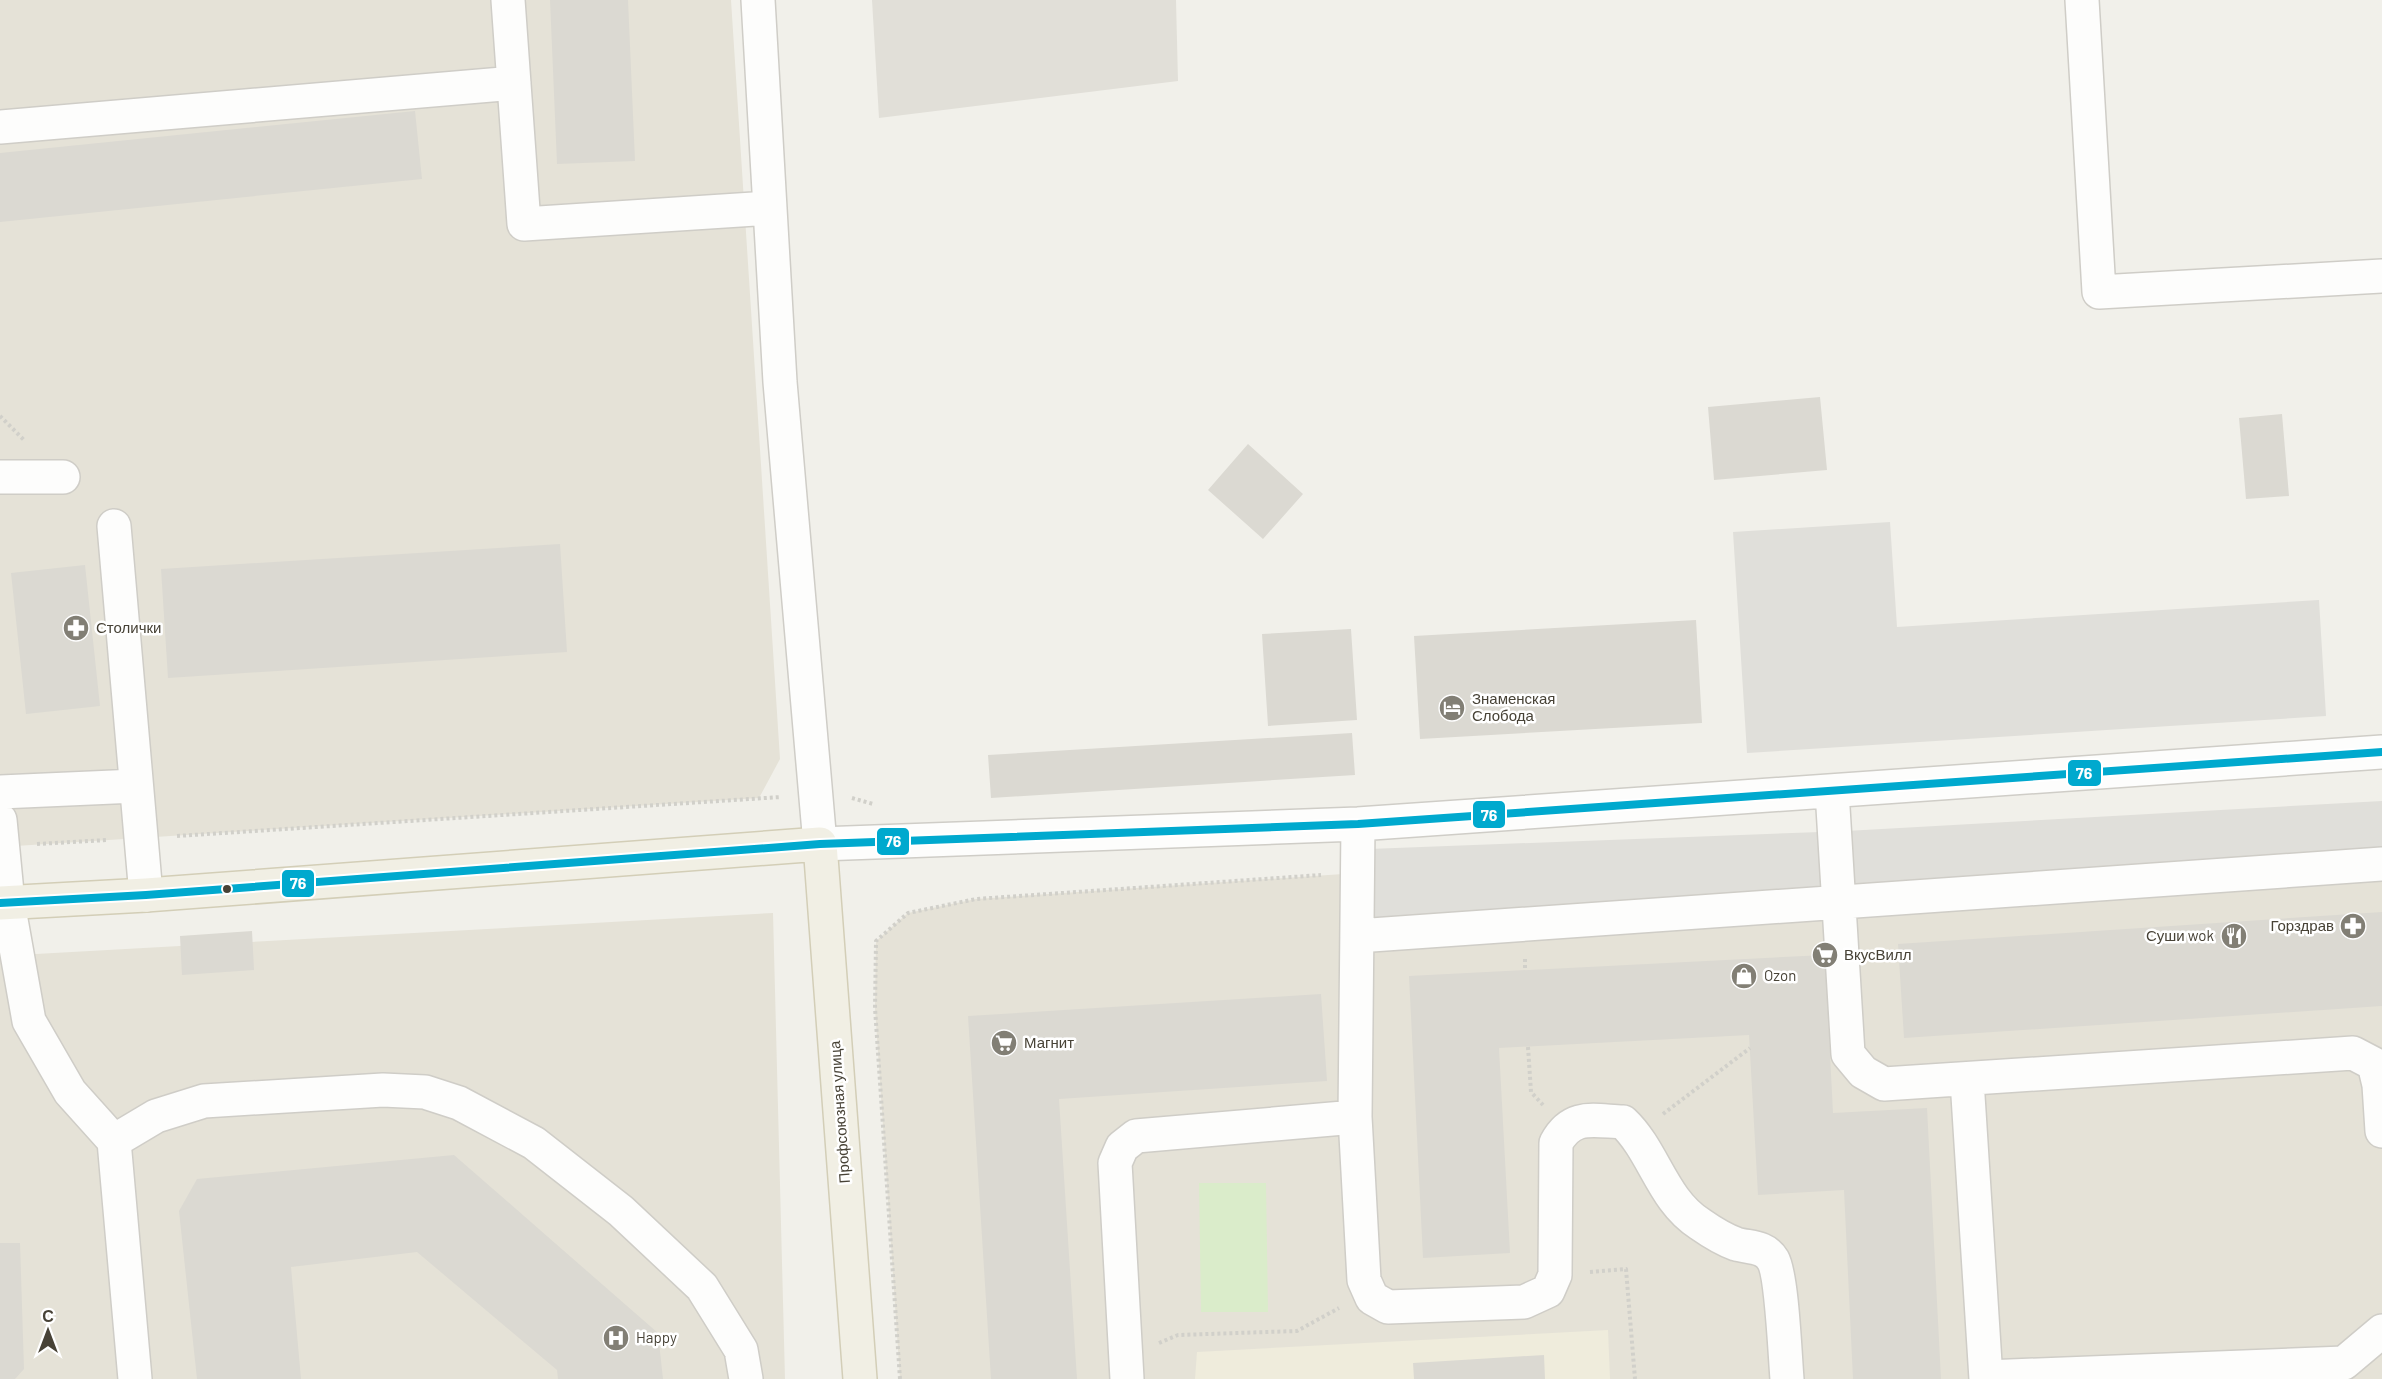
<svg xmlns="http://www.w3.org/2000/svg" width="2382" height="1379" viewBox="0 0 2382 1379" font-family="Barlow,sans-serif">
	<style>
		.residential { fill: #e5e2d7 }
		.industrial { fill: #e1dfd8 }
		.education { fill: #efecdc }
		.green { fill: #daecca }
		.parking { fill: #e0dfda }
		.building { fill: #dbd9d2 }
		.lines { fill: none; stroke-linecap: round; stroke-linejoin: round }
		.minor-casing { stroke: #cfcdc7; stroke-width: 36 }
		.major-casing { stroke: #d3ceb7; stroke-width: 36 }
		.path { stroke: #d1d0ca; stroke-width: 4; stroke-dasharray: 3 3; stroke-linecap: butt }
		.minor { stroke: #fdfdfc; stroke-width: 33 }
		.major { stroke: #f1efe4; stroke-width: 33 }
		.bus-1-casing { stroke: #fff; stroke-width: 12 }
		.bus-1 { stroke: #00a9ce; stroke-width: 8 }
		.bus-dot { fill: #474236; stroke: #fff; stroke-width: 2 }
		.labels { text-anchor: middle; stroke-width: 5; stroke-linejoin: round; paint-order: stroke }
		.poi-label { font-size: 15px; fill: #474236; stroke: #fff; text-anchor: start }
		.street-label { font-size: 15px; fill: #474236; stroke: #fff }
		.line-badge { stroke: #fff; stroke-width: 2 }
		.badge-label { font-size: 16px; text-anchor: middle; font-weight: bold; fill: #fff }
	</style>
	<rect width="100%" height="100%" fill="#f1f0ea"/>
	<path class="residential" d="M0 0H731L780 759 759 798 0 847Z
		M2382 803V1379H900L875 1008 876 941 908 913 976 899Z
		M773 913 785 1379H0V956Z"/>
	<path class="industrial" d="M872 0H1176L1178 81 879 118Z"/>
	<path class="education" d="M1608 1330 1610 1379H1195L1197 1352Z"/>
	<path class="green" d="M1199 1183H1266L1268 1312H1201Z"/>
	<path class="parking" d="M1890 522 1897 627 2319 600 2326 716 1747 753 1733 532Z
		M2382 801V850L1850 886 1846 831Z
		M1820 832 1823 889 1372 918 1369 849Z"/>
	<path class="building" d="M550 0H628L635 161 557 164Z
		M415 111 422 179 0 222V153Z
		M1820 397 1827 470 1714 480 1708 407Z
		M2282 414 2289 496 2246 499 2239 418Z
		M1248 444 1303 494 1263 539 1208 490Z
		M560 544 567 652 168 678 161 569Z
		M85 565 100 706 26 714 11 573Z
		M1696 620 1702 723 1420 739 1414 636Z
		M1351 629 1357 720 1268 726 1262 634Z
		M1352 733 1355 775 991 798 988 755Z
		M2382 912V1006L1904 1038 1898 944Z
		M252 931 254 970 182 975 180 936Z
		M1825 955 1833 1113 1927 1108 1941 1379H1853L1844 1190 1758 1195 1749 1035 1499 1048 1510 1253 1423 1258 1409 976Z
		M1321 994 1327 1081 1059 1099 1077 1379H991L968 1016Z
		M454 1155 658 1333 663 1379H558L557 1370 417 1252 291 1267 301 1379H197L179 1211 197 1179Z
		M0 1243H20L24 1369 15 1379H0Z
		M1544 1355 1545 1379H1414L1413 1363Z"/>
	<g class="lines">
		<defs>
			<path id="minor" d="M508 0 524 224 770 208
				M758 0 780 382 820 844 1358 824 2382 752
				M2082 0 2099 292 2382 276
				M0 127 514 83
				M0 477H63
				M114 526 146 895
				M1832 791 1848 1054 1863 1072 1884 1084 2353 1053 2374 1064 2379 1085 2382 1131
				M0 792 136 786
				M0 820 8 903 29 1021 70 1092 114 1141 135 1379
				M1358 824 1355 1117 1364 1280 1372 1298 1388 1307 1524 1302 1548 1291 1555 1275 1556 1143C1572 1113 1594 1121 1623 1122 1654 1151 1662 1200 1700 1224 1710 1231 1725 1240 1736 1244 1750 1248 1765 1246 1773 1260 1782 1276 1785 1356 1787 1379
				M1357 936 2382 864
				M1967 1080 1986 1379
				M114 1141 156 1116 204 1101 383 1090 425 1092 459 1103 534 1143 621 1211 702 1287 741 1350 746 1379
				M1986 1377 2344 1363 2382 1331
				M1127 1379 1115 1163 1122 1147 1136 1136 1355 1117"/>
			<path id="major" d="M0 903 146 895 820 844 860 1379"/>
		</defs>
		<use href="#minor" class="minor-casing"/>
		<use href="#major" class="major-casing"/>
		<path class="path" d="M0 416 24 440
			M852 798 873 804
			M177 836 781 797
			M37 844 107 840
			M1525 959V970
			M1528 1047 1531 1092 1543 1105
			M1663 1114 1750 1048
			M1590 1272 1626 1269 1635 1379
			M1159 1343 1178 1335 1297 1331 1339 1308
			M900 1379 875 1008 876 941 908 913 976 899 1321 875"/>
		<use href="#minor" class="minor"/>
		<use href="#major" class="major"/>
		<defs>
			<path id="bus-1" d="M0 903 146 895 820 844 1358 824 2382 752"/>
		</defs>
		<use href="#bus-1" class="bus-1-casing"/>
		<use href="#bus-1" class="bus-1"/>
	</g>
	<defs>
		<symbol id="pharmacy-disc" viewBox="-11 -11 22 22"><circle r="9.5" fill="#827f75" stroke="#fff"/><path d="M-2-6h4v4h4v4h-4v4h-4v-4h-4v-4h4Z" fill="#fff"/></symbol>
		<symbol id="hotel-disc" viewBox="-11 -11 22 22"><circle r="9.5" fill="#827f75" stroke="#fff"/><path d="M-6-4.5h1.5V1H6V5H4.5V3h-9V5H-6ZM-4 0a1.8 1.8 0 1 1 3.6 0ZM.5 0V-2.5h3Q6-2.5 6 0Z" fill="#fff"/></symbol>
		<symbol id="restaurant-disc" viewBox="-11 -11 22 22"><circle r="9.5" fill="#827f75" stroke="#fff"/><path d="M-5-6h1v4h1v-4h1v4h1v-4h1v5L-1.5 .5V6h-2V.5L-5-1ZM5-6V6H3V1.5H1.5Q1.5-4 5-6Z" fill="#fff"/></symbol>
		<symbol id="supermarket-disc" viewBox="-11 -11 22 22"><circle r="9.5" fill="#827f75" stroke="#fff"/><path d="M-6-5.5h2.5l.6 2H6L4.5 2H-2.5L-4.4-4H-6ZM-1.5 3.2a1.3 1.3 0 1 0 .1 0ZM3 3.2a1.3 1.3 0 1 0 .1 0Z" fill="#fff"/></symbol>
		<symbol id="shop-disc" viewBox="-11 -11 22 22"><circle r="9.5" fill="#827f75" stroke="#fff"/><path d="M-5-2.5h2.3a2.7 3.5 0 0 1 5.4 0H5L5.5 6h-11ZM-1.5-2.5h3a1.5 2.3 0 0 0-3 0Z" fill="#fff"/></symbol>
		<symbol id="hospital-disc" viewBox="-11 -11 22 22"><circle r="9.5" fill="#827f75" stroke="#fff"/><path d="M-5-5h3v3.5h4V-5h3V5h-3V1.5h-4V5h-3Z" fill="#fff"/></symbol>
	</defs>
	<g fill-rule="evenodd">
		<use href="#pharmacy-disc" x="61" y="613" width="30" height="30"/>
		<use href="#hotel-disc" x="1437" y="693" width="30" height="30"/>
		<use href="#pharmacy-disc" x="2338" y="911" width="30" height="30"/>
		<use href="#restaurant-disc" x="2219" y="921" width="30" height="30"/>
		<use href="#supermarket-disc" x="1810" y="940" width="30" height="30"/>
		<use href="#shop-disc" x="1729" y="961" width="30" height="30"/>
		<use href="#supermarket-disc" x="989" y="1028" width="30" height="30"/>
		<use href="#hospital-disc" x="601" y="1323" width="30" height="30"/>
	</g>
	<circle class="bus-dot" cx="227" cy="889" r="5"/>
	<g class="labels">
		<g class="poi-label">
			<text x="96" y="633">Столички</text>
			<text x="1472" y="704">Знаменская<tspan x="1472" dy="17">Слобода</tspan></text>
			<text x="2334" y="931" text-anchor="end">Горздрав</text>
			<text x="2214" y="941" text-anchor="end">Суши wok</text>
			<text x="1844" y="960">ВкусВилл</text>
			<text x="1764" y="981">Ozon</text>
			<text x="1024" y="1048">Магнит</text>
			<text x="636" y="1343">Happy</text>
		</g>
		<g class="street-label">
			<text transform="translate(840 1112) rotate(-94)" y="5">Профсоюзная улица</text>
		</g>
	</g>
	<g class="line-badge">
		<rect x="2067" y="759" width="35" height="28" rx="6" fill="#00a9ce"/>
		<rect x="1472" y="800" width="34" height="29" rx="6" fill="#00a9ce"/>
		<rect x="876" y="827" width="34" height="29" rx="6" fill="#00a9ce"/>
		<rect x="281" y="869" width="34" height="29" rx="6" fill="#00a9ce"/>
	</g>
	<g class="badge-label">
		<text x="2084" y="779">76</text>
		<text x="1489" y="821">76</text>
		<text x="893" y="847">76</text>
		<text x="298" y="889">76</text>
	</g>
	<g transform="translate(48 1331)" stroke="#ffffff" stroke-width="4.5" paint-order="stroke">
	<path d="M0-4.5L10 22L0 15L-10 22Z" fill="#474236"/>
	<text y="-9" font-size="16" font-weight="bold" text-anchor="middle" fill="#474236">С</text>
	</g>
</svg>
